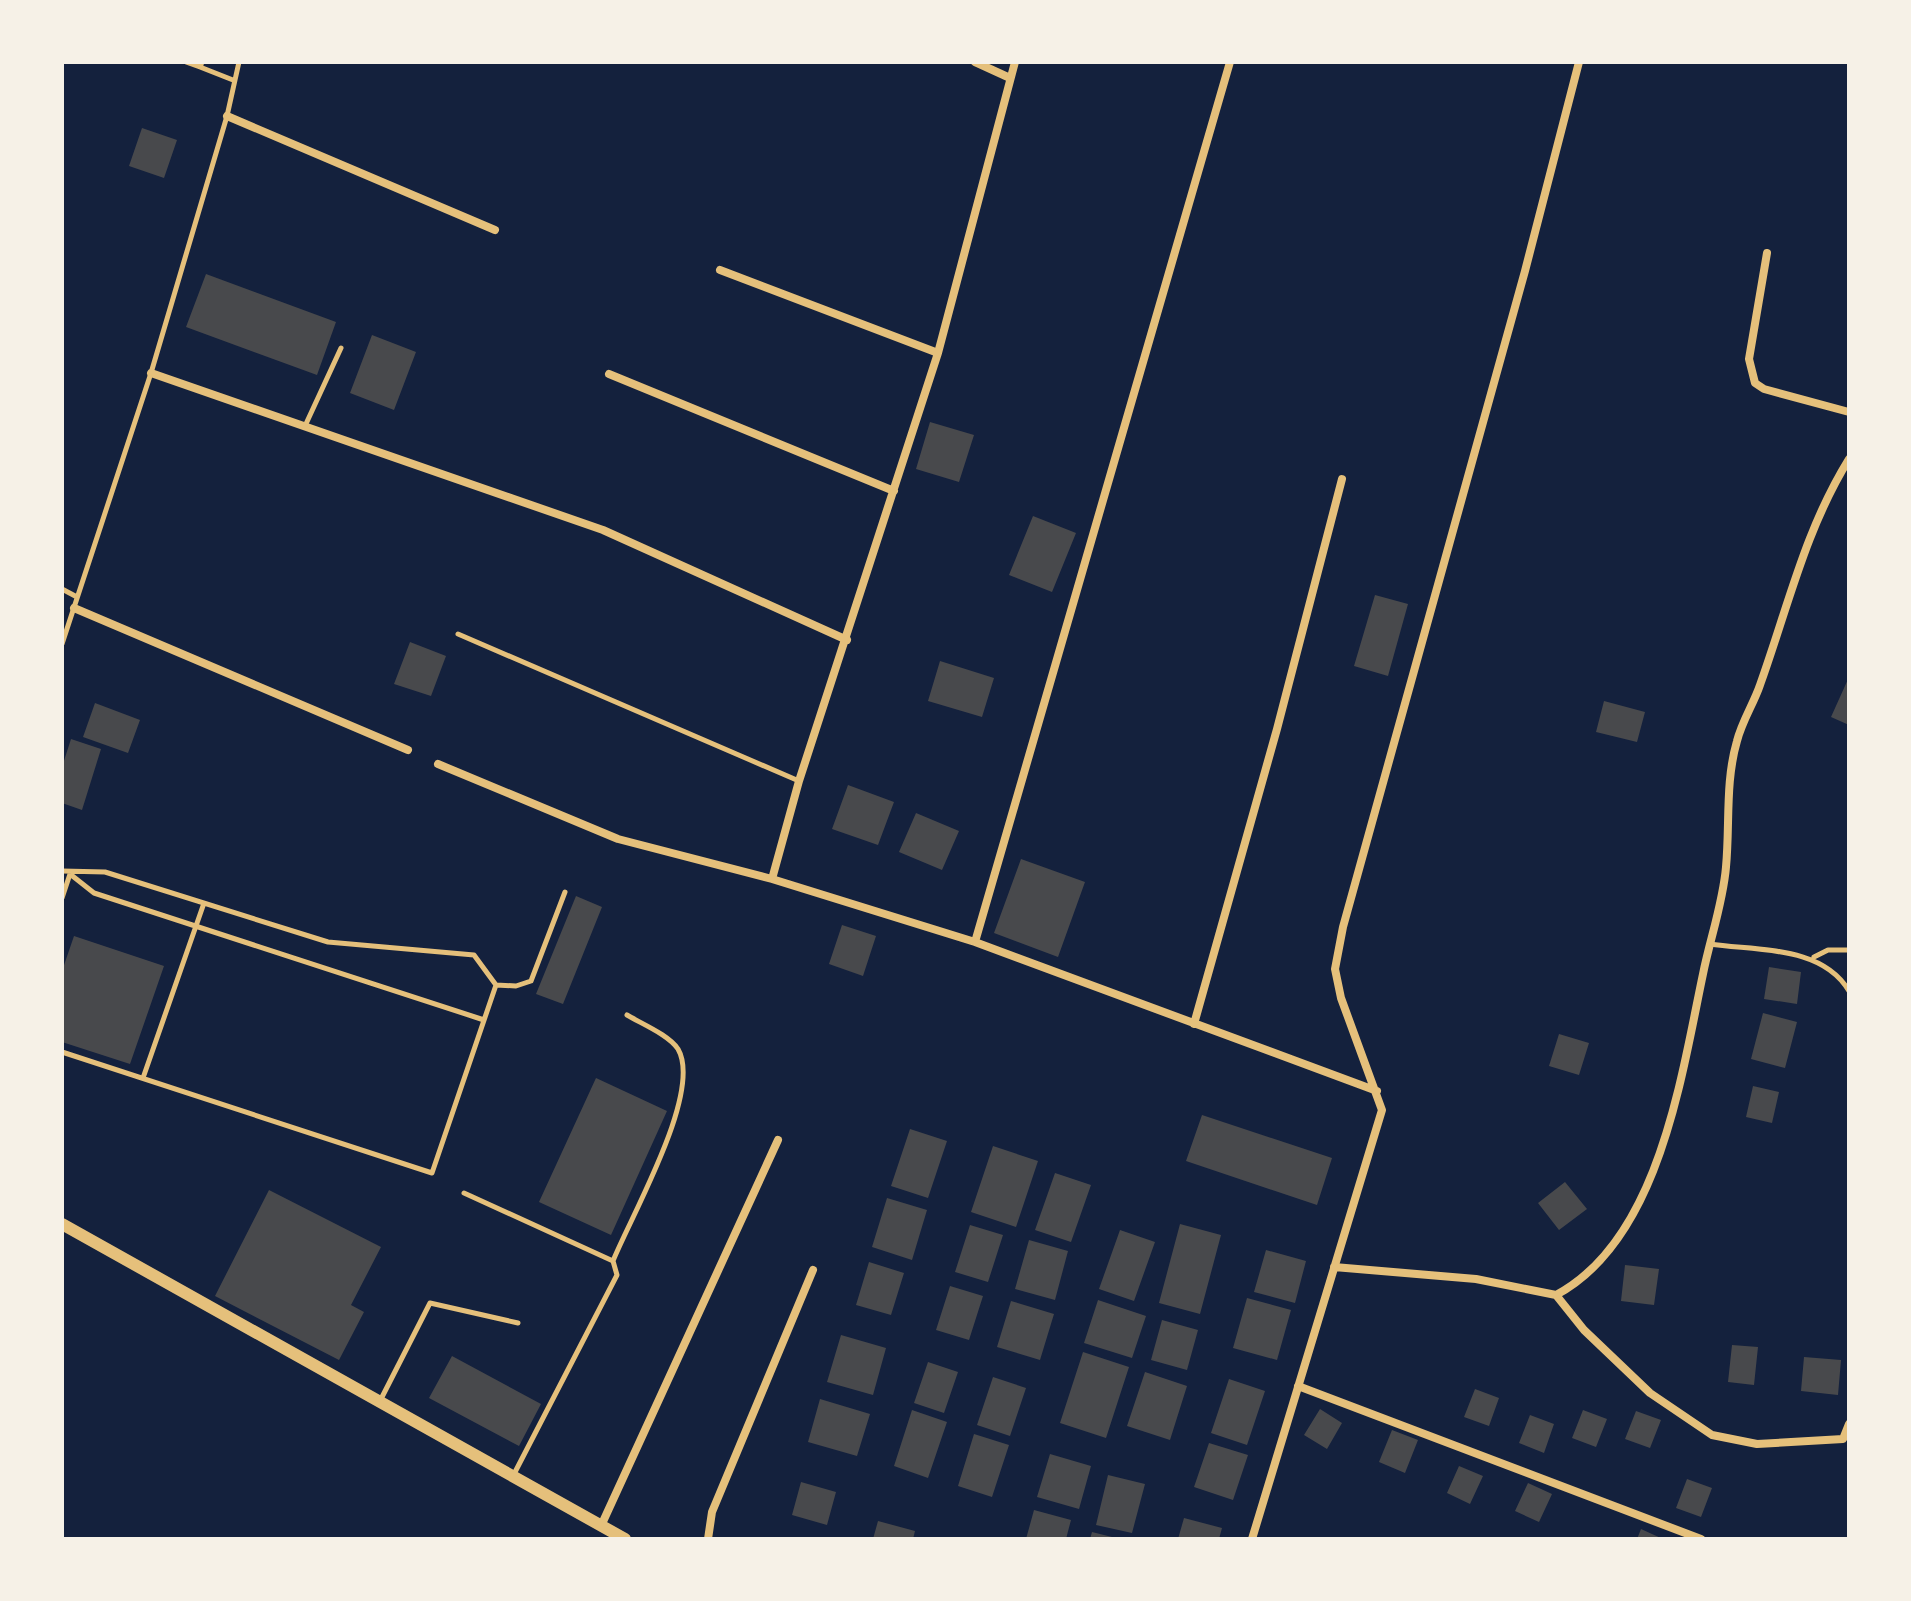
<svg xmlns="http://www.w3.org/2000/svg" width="1911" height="1601" viewBox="0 0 1911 1601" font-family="'Roboto Condensed',sans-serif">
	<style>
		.building { fill: #48494c }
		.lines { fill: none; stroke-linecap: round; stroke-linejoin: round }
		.service { stroke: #e5c07b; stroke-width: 5 }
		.minor { stroke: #e5c07b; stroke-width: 8 }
		.tertiary { stroke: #e5c07b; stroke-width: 12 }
	</style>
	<rect width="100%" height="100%" fill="#14213d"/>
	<path class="building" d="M142 128 177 140 164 178 129 166Z
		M206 274 336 322 317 375 186 327Z
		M372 335 416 352 394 410 350 393Z
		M930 422 974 435 959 482 916 469Z
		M1033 516 1076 533 1052 592 1009 575Z
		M1375 595 1408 604 1388 676 1354 666Z
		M410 642 446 656 431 696 394 684Z
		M940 661 994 678 982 717 928 701Z
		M1849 677V725L1831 717Z
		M1604 701 1645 712 1637 742 1596 732Z
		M95 703 140 720 128 753 83 737Z
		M71 739 101 749 82 810 62 803V767Z
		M848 785 894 802 878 845 832 829Z
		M916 813 959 831 942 870 899 852Z
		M1021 859 1085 882 1058 957 994 933Z
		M576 896 602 907 563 1004 536 994Z
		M842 925 876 936 863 976 829 964Z
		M74 936 164 966 130 1064 62 1042V971Z
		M1769 967 1801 972 1797 1004 1764 999Z
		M1763 1013 1797 1022 1785 1068 1751 1059Z
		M1559 1034 1589 1043 1579 1075 1549 1066Z
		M596 1078 667 1111 611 1235 539 1202Z
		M1753 1086 1779 1092 1772 1123 1746 1117Z
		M1202 1115 1332 1158 1317 1205 1186 1161Z
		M910 1129 947 1141 928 1198 891 1186Z
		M993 1146 1038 1161 1016 1227 971 1212Z
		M1055 1173 1091 1185 1071 1242 1035 1230Z
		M1565 1182 1587 1209 1559 1230 1538 1203Z
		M269 1190 381 1247 351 1305 364 1312 339 1360 215 1296Z
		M887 1198 927 1210 912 1260 872 1247Z
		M1180 1224 1221 1235 1200 1314 1159 1303Z
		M970 1225 1003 1235 988 1282 955 1272Z
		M1120 1230 1155 1242 1134 1301 1099 1289Z
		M1029 1240 1068 1251 1055 1300 1015 1289Z
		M1266 1250 1306 1261 1295 1303 1254 1292Z
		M869 1262 904 1273 891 1315 856 1305Z
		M1625 1265 1659 1269 1654 1305 1621 1301Z
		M950 1286 983 1296 969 1340 936 1330Z
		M1247 1298 1291 1310 1277 1360 1233 1348Z
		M1098 1300 1146 1316 1132 1358 1084 1343Z
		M1011 1301 1054 1314 1040 1360 997 1347Z
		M1162 1320 1198 1330 1187 1370 1151 1360Z
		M841 1335 886 1348 873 1395 827 1382Z
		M1732 1345 1758 1347 1754 1385 1728 1382Z
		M1083 1352 1129 1367 1106 1438 1060 1423Z
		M452 1356 541 1404 519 1446 429 1398Z
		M1804 1357 1841 1360 1838 1395 1801 1391Z
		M928 1362 958 1372 944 1413 914 1403Z
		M1145 1372 1187 1386 1170 1440 1127 1426Z
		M993 1377 1026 1388 1010 1436 977 1425Z
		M1229 1379 1265 1391 1247 1445 1211 1433Z
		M1475 1389 1499 1398 1489 1426 1464 1417Z
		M820 1399 870 1414 857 1456 808 1442Z
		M1320 1409 1342 1423 1327 1449 1304 1435Z
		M912 1410 947 1422 928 1478 894 1466Z
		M1583 1410 1607 1419 1596 1447 1572 1438Z
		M1636 1411 1661 1420 1650 1448 1625 1439Z
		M1530 1415 1554 1424 1544 1453 1519 1443Z
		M1392 1430 1418 1440 1405 1473 1379 1462Z
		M974 1434 1009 1445 992 1497 958 1486Z
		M1209 1443 1248 1455 1233 1500 1194 1487Z
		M1050 1454 1091 1466 1079 1509 1037 1497Z
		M1459 1466 1483 1476 1470 1504 1447 1493Z
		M1108 1475 1145 1484 1132 1533 1096 1525Z
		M1687 1479 1712 1488 1701 1517 1676 1508Z
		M801 1482 836 1492 827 1525 792 1515Z
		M1528 1483 1552 1494 1539 1522 1515 1511Z
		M1034 1510 1071 1520 1066 1539H1026Z
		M1184 1518 1222 1528 1219 1539H1178Z
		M878 1521 915 1531 913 1539H873Z
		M1641 1529 1663 1539H1637Z
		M1092 1532 1116 1538V1539H1090Z"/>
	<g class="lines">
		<path class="service" d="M186 62 200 67
			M202 62 200 67 233 80
			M305 426 341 348
			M62 589 77 597
			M458 634 799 781
			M62 644 151 373 227 116 239 62
			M62 871 105 872 328 942 474 955 496 985 432 1173 62 1052
			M62 898 70 874 94 893 484 1020
			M1710 944C1756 951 1822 945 1849 991
			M1814 957 1828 950H1849
			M496 985 516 986 531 981 565 892
			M143 1078 204 903
			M464 1193 613 1261 617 1275 513 1476
			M613 1261C631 1216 703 1092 678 1049 669 1035 642 1024 627 1015
			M380 1401 430 1303 518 1323"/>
		<path class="minor" d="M975 62 1010 78
			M1015 62 938 353 799 781 772 879 975 942 1377 1091
			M227 116 495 230
			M1767 253 1749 359 1755 383 1764 389 1849 412
			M720 270 938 353
			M151 373 603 530 847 640
			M609 374 894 491
			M74 608 408 750
			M438 764 618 839 772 879
			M975 942 1230 62
			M1194 1024 1277 729 1342 479
			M1334 1267 1476 1279 1556 1295C1659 1240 1681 1078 1703 974 1710 939 1723 903 1726 867 1730 825 1725 782 1737 741 1742 721 1754 703 1760 685 1788 607 1805 530 1849 459
			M1556 1295 1584 1330 1650 1393 1712 1435 1757 1444 1843 1439 1849 1424
			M1298 1386 1701 1539
			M601 1526 778 1140
			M708 1539 712 1512 813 1270
			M1252 1539 1382 1110 1341 998 1335 969 1343 927 1525 271 1579 62"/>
		<path class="tertiary" d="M62 1224 625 1539"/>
	</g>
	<rect width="1911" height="1601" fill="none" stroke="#f6f1e7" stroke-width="128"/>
</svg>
